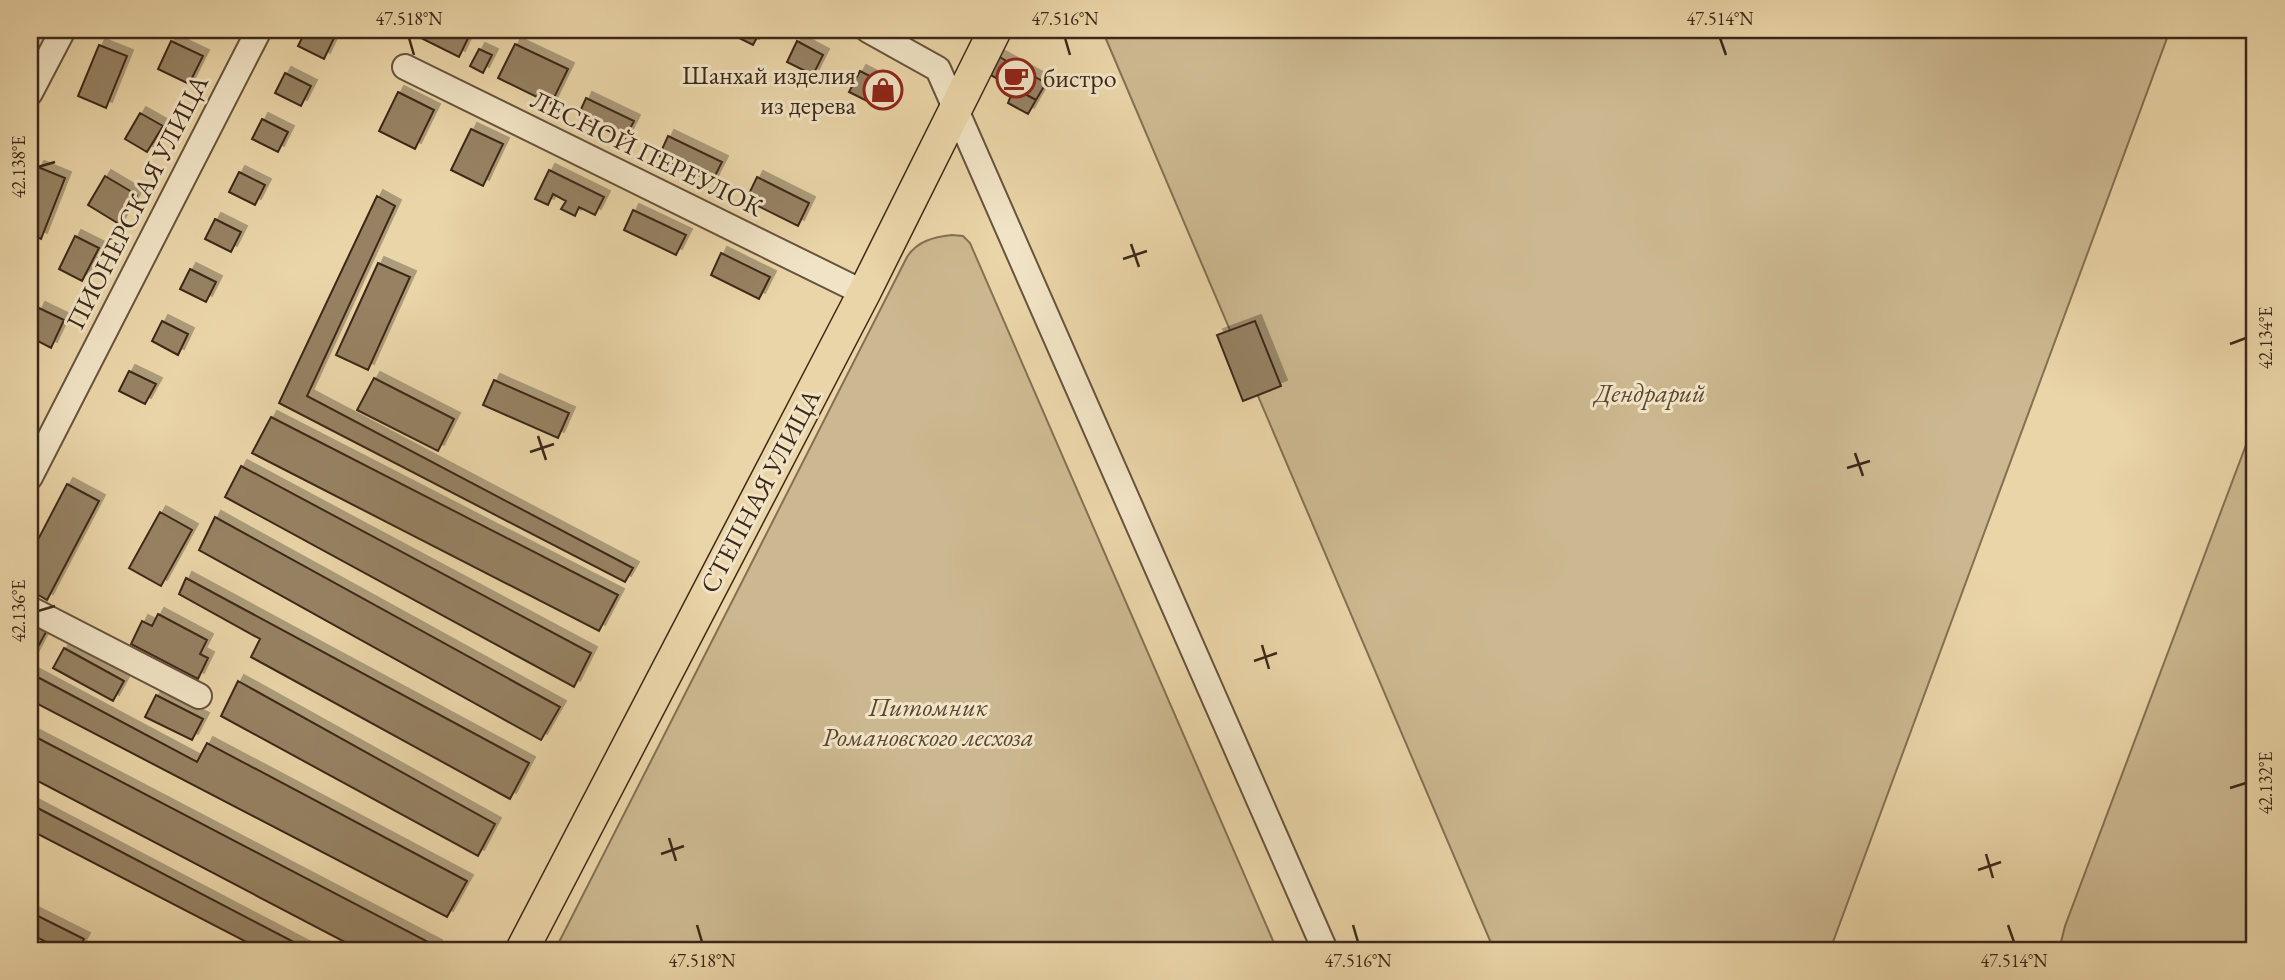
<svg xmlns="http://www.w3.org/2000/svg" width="2285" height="980" viewBox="0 0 2285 980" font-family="'EB Garamond',serif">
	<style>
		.green { fill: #ccb890; stroke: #847054; stroke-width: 2 }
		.building { fill: #968263; stroke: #3c2818; stroke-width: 2; filter: url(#shadow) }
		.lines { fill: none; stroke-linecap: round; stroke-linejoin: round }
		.minor-casing { stroke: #68533c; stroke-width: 28 }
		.major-casing { stroke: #3c2818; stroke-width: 35 }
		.minor { stroke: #f1e4c6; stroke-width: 24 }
		.major { stroke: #ead5a8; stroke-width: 32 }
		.ticks { fill: none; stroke: #3c2818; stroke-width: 2.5 }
		.labels { text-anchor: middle; stroke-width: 6; stroke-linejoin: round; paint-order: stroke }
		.poi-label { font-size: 26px; fill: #3c2818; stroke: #f1e4c6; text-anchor: end }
		.street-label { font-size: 26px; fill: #3c2818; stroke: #f1e4c6 }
		.park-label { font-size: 26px; font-style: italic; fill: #594530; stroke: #f1e4c6 }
		.neatline { fill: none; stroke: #3c2818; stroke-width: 2.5 }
		.ticks-label { font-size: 18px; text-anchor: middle; fill: #3c2818 }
	</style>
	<defs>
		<filter id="shadow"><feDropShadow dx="6" dy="-6" stdDeviation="0" flood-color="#0004"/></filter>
	</defs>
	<rect width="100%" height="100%" fill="#ead5a8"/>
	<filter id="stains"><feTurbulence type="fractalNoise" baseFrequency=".00286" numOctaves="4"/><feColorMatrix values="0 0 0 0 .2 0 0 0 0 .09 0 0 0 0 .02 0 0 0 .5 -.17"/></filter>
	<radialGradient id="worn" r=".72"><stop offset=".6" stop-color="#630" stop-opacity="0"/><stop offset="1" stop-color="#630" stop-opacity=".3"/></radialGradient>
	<path class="green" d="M1120 30H2170L1830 950H1494L1103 32Z
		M952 235 963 236 970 243 1277 950H555L907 257C917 241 934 237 952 235Z
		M2255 421V950H2059L2065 926Z"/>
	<path class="building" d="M306 30H317L334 38 324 59 298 46Z
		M420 30H472L459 57 417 36Z
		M728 30H761L753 45 727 32Z
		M171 41 203 56 189 84 158 69Z
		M797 41 823 55 813 75 787 62Z
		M515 44 568 69 551 104 498 78Z
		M99 45 127 56 106 108 78 96Z
		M479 49 492 55 483 73 470 66Z
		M996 55 1046 83 1036 100 987 73Z
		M860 71 885 84 875 105 849 92Z
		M285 73 311 86 301 106 275 93Z
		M1014 88 1036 100 1028 114 1008 103Z
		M398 92 434 110 415 149 379 131Z
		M586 98 634 121 625 139 578 116Z
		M140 113 163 126 147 152 125 139Z
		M262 119 288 132 278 152 252 139Z
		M471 129 503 144 483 186 451 170Z
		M668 136 722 162 712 182 659 156Z
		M38 167 65 178 41 239 30 234V187Z
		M549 170 604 197 595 215 579 207 575 216 561 209 566 201 553 194 548 205 535 199Z
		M239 172 265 185 255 205 229 192Z
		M105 176 137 195 119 224 88 205Z
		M757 177 809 203 798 226 746 200Z
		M377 196 395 206 307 396 633 568 625 582 279 403Z
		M633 210 686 235 676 255 624 230Z
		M215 219 241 232 231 252 205 239Z
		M75 236 99 248 82 281 59 269Z
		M721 253 770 277 759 299 711 275Z
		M378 263 410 277 368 370 336 355Z
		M190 269 216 282 206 302 180 289Z
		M39 308 64 320 51 348 30 337V328Z
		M162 321 188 334 178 355 152 341Z
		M1255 321 1281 386 1243 401 1217 335Z
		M129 371 156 384 145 404 119 391Z
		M374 378 454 419 438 451 357 410Z
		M494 380 569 413 558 438 483 405Z
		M271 417 618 595 599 631 252 453Z
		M241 466 591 653 574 687 225 497Z
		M67 484 99 501 47 600 30 590V555Z
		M160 512 192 530 161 586 129 568Z
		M215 517 560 707 541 740 199 550Z
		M186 578 529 763 510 799 251 657 260 639 179 594Z
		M158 614 207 640 200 654 208 658 198 679 131 644 142 621 152 626Z
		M30 623 46 632 31 660 30 659Z
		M64 648 124 681 113 701 53 668Z
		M30 673 197 762 207 743 467 881 447 917 30 700Z
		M238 681 495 824 478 856 221 716Z
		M156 695 203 719 192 740 145 717Z
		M30 734 436 946 433 950H360L30 777Z
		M30 804 309 950H262L30 830Z
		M30 912 84 939 78 950H62L30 934Z"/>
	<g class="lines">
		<defs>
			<path id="minor" d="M868 30 938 69 1325 950
				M405 67 864 293
				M30 93 63 30
				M30 477 259 30
				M30 609 199 696"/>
			<path id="major" d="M522 950 864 293 995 30"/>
		</defs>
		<use href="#minor" class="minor-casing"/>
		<use href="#major" class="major-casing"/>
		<use href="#minor" class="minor"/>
		<use href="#major" class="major"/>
	</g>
	<path class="ticks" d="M409 38 414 55M1065 38 1070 55M1720 38 1726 55M38 167 55 162M1131 244 1139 267M1123 259 1147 251M2230 344 2246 338M538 436 546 460M530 452 554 444M1855 453 1863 476M1847 468 1870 461M38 611 55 606M1262 645 1269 669M1254 661 1277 653M2230 788 2246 783M669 838 676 861M661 854 684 846M1986 854 1993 878M1978 870 2001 862M697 925 702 942M1353 925 1358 942M2008 925 2014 942"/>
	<defs>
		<symbol id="cafe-ring" viewBox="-11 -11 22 22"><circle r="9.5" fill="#f1e4c6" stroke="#8f2418" stroke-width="1.5"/><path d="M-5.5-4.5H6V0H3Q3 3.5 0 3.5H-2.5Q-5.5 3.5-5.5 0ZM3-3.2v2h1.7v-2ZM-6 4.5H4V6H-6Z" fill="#8f2418"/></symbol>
		<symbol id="shop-ring" viewBox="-11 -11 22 22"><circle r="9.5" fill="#f1e4c6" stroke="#8f2418" stroke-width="1.5"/><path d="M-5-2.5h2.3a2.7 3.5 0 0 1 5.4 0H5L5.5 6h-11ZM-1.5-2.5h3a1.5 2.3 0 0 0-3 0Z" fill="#8f2418"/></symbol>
	</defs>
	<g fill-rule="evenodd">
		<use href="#cafe-ring" x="994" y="56" width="44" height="44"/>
		<use href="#shop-ring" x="861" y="68" width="44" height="44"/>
	</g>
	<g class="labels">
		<g class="poi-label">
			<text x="856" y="84">Шанхай изделия<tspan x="856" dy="30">из дерева</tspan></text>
			<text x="1043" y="87" text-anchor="start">бистро</text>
		</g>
		<g class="street-label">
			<text transform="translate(647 153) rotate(26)" y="9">ЛЕСНОЙ ПЕРЕУЛОК</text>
			<text transform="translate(137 202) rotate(-63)" y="9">ПИОНЕРСКАЯ УЛИЦА</text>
			<text transform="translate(760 491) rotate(-62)" y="9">СТЕПНАЯ УЛИЦА</text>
		</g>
		<g class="park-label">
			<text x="1650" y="402">Дендрарий</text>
			<text x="928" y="716">Питомник<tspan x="928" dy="30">Романовского лесхоза</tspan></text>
		</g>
	</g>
	<rect width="2285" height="980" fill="none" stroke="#ead5a8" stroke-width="77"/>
	<rect x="38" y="38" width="2208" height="904" class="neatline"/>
	<g class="ticks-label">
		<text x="409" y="25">47.518°N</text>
		<text x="1065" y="25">47.516°N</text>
		<text x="1720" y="25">47.514°N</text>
		<text transform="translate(19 167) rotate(-90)" y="6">42.138°E</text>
		<text transform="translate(2266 338) rotate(-90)" y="6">42.134°E</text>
		<text transform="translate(19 611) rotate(-90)" y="6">42.136°E</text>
		<text transform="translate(2266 783) rotate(-90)" y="6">42.132°E</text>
		<text x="702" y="967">47.518°N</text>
		<text x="1358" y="967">47.516°N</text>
		<text x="2014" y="967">47.514°N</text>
	</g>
	<rect width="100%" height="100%" filter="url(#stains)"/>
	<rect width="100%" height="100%" fill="url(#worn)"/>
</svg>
